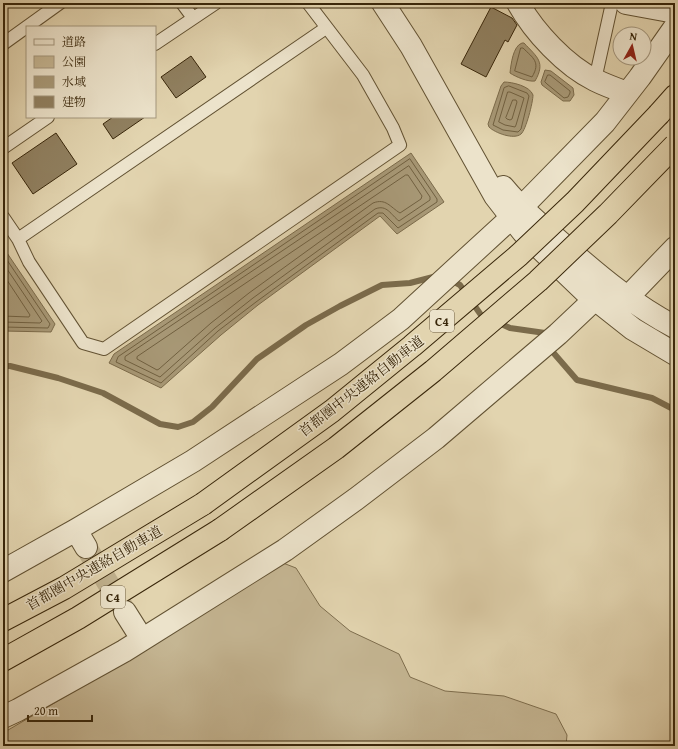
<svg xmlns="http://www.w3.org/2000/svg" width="678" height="749" viewBox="0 0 678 749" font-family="'Gentium Book Plus','Noto Serif JP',serif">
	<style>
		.green { fill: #c5b693; stroke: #7e6e4e }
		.water { fill: #a89977; stroke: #7b6b4b }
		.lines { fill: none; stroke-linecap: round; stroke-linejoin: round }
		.shore { stroke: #706040; stroke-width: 1 }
		.stream { stroke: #7b6b4b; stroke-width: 6 }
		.building { fill: #908060; stroke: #38260a }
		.minor-tunnel { stroke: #c0b18e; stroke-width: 22; stroke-dasharray: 22 11; stroke-linecap: butt }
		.service-casing { stroke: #625233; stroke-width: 14 }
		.minor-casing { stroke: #625233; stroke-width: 24 }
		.tertiary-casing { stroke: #625233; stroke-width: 24 }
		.motorway-casing { stroke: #38260a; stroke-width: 24 }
		.service { stroke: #ece3cb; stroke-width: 12 }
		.minor { stroke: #ece3cb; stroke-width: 22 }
		.tertiary { stroke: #ece3cb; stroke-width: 22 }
		.motorway { stroke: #e2d4af; stroke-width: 22 }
		.motorway-bridge-casing { stroke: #38260a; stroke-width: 24; stroke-linecap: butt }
		.motorway-bridge { stroke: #e2d4af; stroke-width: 22 }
		.labels { text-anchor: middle; stroke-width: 3; stroke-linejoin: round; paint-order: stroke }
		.shield { fill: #ece3cb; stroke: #6e5f44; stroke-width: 1 }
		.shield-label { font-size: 13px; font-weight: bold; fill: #38260a }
		.street-label { font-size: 14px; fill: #38260a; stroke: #ece3cb }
	</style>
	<rect width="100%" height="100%" fill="#e2d4af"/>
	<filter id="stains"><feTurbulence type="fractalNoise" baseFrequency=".005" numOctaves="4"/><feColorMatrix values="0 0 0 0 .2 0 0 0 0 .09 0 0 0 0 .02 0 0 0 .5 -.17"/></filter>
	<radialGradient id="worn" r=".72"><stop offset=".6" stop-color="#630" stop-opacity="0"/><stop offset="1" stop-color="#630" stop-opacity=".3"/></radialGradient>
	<path class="green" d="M283 563 296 568 320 606 350 631 399 654 410 677 445 691 504 696 556 714 567 735 566 746H3V733L121 664Z"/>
	<path class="water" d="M522 43H524C537 57 546 62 535 81 528 82 516 77 510 73 511 64 513 46 522 43Z
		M545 70 551 71 573 88 574 95 570 101H563L542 85 541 82Z
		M504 82C512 82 530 86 533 95 533 102 526 130 521 134 514 140 495 133 489 127L488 124 501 86Z
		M411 153 444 202 397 234 380 216 258 305 221 335 161 388 109 363 114 354Z
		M3 247 55 324 51 332 3 331Z"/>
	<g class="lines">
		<path class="shore" d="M521 48H523C533 58 541 62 532 77L515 71Z
			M548 75H550L570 91V93L568 97 564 98 547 84 545 82Z
			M509 86 527 93 529 96 521 129 518 132 503 130 493 125 504 88Z
			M508 92H510L524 98 516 125 515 127 505 125 499 122Z
			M513 100H516L517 102 512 119 510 120 507 119 506 118Z
			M410 159 437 199V202L398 228 383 213H378L256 302 218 331 161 383 116 362 118 357Z
			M409 166 430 197V200L399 221C391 215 387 204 375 209L253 298 215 328 160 377 125 360V357Z
			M406 175H408L422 196 421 199 400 213C390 207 386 198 373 203L249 293 211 323 159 369 157 370 137 359V357Z
			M3 254 50 324 48 328 3 327
			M3 263 42 321 40 323 3 322
			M3 274 30 315 29 317 3 316"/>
		<path class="stream" d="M449 279 460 285 481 315 488 318
			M497 322 510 328 545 333 546 337
			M550 346 551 350 577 380 652 398 675 410
			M3 366H10L58 378 103 393 160 424 178 427 193 422 212 407 257 359 306 325 340 306 382 285 410 283 437 276"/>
	</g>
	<path class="building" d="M491 7 512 18 517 25 508 42 505 40 486 77 461 64Z
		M191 56 206 77 176 98 161 77Z
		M113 117H145L113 139 103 124Z
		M56 133 77 164 33 194 12 163Z"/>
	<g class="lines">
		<path class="minor-tunnel" d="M86 547 125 611"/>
		<defs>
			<path id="service" d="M182 3 193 18
				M3 44 60 3
				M155 44 216 3
				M595 80 612 3
				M3 148 48 117
				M3 217 18 239 326 28
				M18 239 29 262 83 343 104 349 400 145 393 128 363 75 308 3"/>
			<path id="minor" d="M518 3C534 32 566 66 595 80 605 85 616 89 627 93
				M626 3 675 12
				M627 298 675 248
				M76 530 86 547
				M3 571 76 530 193 461 341 364 401 319 511 218 605 122 640 77 675 27
				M125 612 142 639
				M3 717 18 710 124 651 285 550 356 499 436 438 558 334 594 300"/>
			<path id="tertiary" d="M383 3 411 46 495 196 523 232 594 300 595 299 633 329 675 354
				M503 187C522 210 545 229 567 248 601 278 635 306 675 327"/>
			<path id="motorway" d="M659 114 675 96
				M3 620 64 588 203 504
				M3 660 78 618 220 530"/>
		</defs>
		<use href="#service" class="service-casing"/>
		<use href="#minor" class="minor-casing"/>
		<use href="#tertiary" class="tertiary-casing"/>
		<use href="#motorway" class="motorway-casing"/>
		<use href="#service" class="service"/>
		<use href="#minor" class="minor"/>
		<use href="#tertiary" class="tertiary"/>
		<use href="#motorway" class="motorway"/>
		<defs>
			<path id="motorway-bridge" d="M203 504 332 411 412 346 519 255 575 202 659 114
				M220 530 336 448 433 371 538 281 608 214 675 145"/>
		</defs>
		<use href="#motorway-bridge" class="motorway-bridge-casing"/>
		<use href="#motorway-bridge" class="motorway-bridge"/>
	</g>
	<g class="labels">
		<g class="shield">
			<rect x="430" y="310" width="24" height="22" rx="3"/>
			<rect x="101" y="586" width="24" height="22" rx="3"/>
		</g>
		<g class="shield-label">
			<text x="442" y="326">C4</text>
			<text x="113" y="602">C4</text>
		</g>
		<g class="street-label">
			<text transform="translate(361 386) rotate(-38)" y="5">首都圏中央連絡自動車道</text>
			<text transform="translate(94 568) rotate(-30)" y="5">首都圏中央連絡自動車道</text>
		</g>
	</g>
	<rect width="678" height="749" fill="none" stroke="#e2d4af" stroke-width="16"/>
	<rect x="4" y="4" width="670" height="741" fill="none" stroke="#38260a" stroke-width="2"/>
	<rect x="8" y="8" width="662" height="733" fill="none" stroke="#38260a"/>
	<rect x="26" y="26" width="130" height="92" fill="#ece3cb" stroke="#a4977e"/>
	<rect x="34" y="39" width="20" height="6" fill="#ece3cb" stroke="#a4977e"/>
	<text x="62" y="46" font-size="12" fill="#38260a">道路</text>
	<rect x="34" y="56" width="20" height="12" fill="#c5b693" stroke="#a4977e"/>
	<text x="62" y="66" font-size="12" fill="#38260a">公園</text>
	<rect x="34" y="76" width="20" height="12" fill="#a89977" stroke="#a4977e"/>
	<text x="62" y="86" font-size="12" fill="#38260a">水域</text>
	<rect x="34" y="96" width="20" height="12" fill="#908060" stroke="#a4977e"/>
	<text x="62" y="106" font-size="12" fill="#38260a">建物</text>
	<g transform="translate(632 46) rotate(8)"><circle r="19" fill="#ece3cb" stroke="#a4977e"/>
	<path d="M0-3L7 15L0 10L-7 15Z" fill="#8f2418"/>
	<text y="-6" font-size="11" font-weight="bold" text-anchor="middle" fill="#38260a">N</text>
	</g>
	<path d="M28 715v6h64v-6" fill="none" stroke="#38260a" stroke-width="2"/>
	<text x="34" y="715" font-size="12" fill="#38260a" stroke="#ece3cb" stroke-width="3" paint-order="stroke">20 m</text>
	<rect width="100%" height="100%" filter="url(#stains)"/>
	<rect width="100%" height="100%" fill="url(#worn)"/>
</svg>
